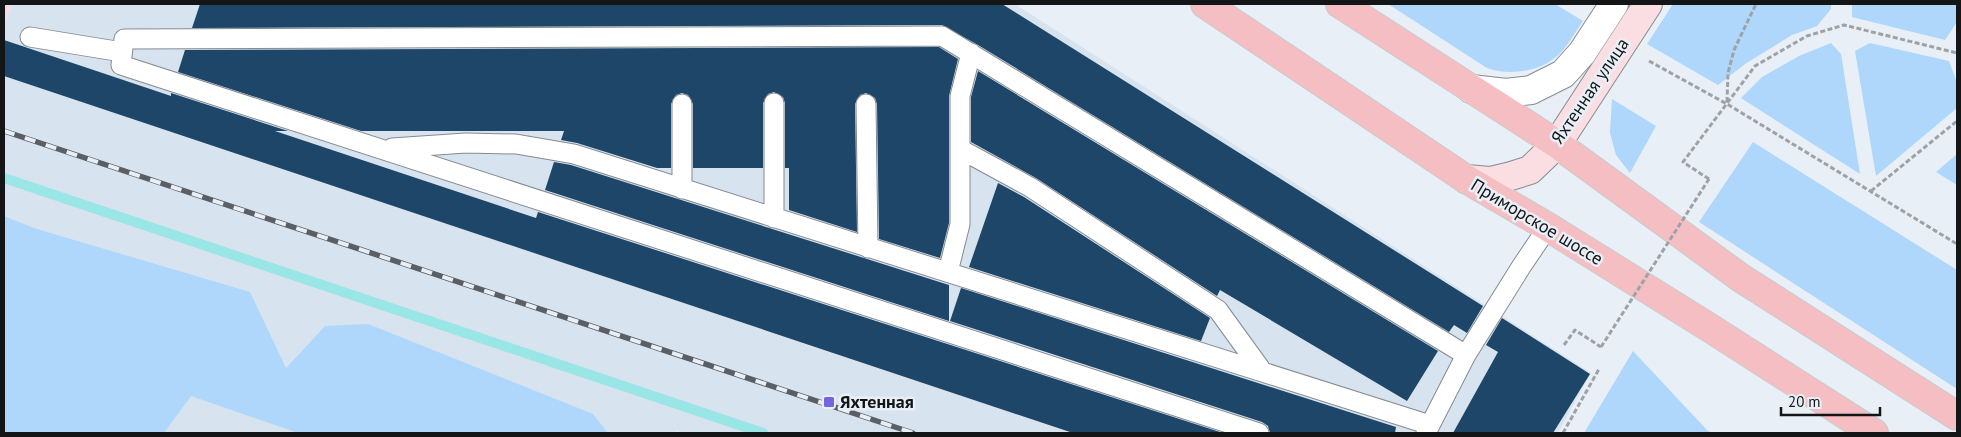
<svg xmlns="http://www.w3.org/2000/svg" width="1961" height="437" viewBox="0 0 1961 437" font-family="'PT Sans',sans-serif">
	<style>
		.commercial { fill: #f7dde3 }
		.built { fill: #d7e3ef }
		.green { fill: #afd6fb }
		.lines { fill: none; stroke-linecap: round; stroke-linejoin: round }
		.stream { stroke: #9ae5e6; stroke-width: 10 }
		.building { fill: #1d4668 }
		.service-casing { stroke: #858b91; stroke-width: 21 }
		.tertiary-casing { stroke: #858b91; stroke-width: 30 }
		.secondary-casing { stroke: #858b91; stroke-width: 30 }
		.primary-casing { stroke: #cbcccc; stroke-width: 30 }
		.path { stroke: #9da2a7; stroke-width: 3; stroke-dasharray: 5 2.5; stroke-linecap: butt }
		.service { stroke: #fff; stroke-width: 19 }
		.tertiary { stroke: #fff; stroke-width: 28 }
		.secondary { stroke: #fadee1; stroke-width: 28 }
		.primary { stroke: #f4bec3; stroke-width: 28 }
		.rail-casing { stroke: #5b5e62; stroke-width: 5.5 }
		.rail { stroke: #e9eff6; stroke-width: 4; stroke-dasharray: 11; stroke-linecap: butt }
		.path-bridge { stroke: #9da2a7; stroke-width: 3; stroke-dasharray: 5 2.5; stroke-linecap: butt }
		.poi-dot { fill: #7663de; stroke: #e9eff6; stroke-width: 2 }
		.labels { text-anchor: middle; stroke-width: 5; stroke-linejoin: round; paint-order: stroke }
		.street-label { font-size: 18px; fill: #131517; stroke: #e9eff6 }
		.poi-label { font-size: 18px; font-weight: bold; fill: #131517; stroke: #e9eff6; text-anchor: start }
	</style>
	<rect width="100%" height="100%" fill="#e9eff6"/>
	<path class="commercial" d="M4 4H12L4 27Z"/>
	<path class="built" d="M12 4H1015L1591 373 1558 433H682L677 431 674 433H608L592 414 325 326 286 368 37 229 4 216V27Z
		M191 395 298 433H164Z"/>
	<path class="green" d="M1388 4H1555L1583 21C1575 32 1567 48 1557 56 1539 72 1509 76 1487 68Z
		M1673 4H1831V9L1817 26 1792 35 1745 64 1718 85 1647 44Z
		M1852 4H1957V22L1945 40 1852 17Z
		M1831 43 1841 54 1860 174 1741 98 1762 77 1799 56Z
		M1870 43 1949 61 1957 83V108L1876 176 1855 51Z
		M1612 99 1656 126 1630 173 1616 155 1610 133Z
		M1753 142 1957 270V389L1699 222Z
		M1957 154V185L1936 172Z
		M4 216 37 229 250 292 286 368 325 326 368 324 593 414 608 433H298L191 396 164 433H4Z
		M1633 351 1707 430 1712 433H1584Z"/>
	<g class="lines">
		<path class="stream" d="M4 178 763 433"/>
	</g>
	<path class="building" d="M200 4H1002L1483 306 1467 333 1454 325 1449 332 978 45 942 25 192 28Z
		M4 40 171 96V93L288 131H275L536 218 538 212 1223 433H1073L4 76Z
		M939 47 958 59 949 96V223L940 258 879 239 877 104 875 98 866 93 860 95 855 104 857 232 789 210V168H785V103L783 97 774 92 768 94 763 103V168H693V104L688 95 682 93 676 95 671 104V168H657L577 143 561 140 564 131H361L178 72 185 50Z
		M978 71 1438 351 1407 401 1220 290 1217 296 1036 178 971 142V97Z
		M554 162 571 165 949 285V321L545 190Z
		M998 183 1024 197 1210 318 1201 341 969 267Z
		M961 288 1396 427 1395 433H1270L1268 426 1262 422 950 321Z
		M1502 318 1590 374 1553 433H1453L1498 352 1486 345Z"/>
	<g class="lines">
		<defs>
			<path id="service" d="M30 37 122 52
				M682 104V189
				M866 104 868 248
				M392 148 466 143 516 144 574 154 1430 425
				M960 149 1030 187 1218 310 1260 368
				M774 218V103
				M948 272 960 224V96L971 53
				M1259 433 121 65 124 39 942 36 1466 355
				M1426 433 1466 355 1521 267 1548 227"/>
			<path id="tertiary" d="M1471 89 1506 93 1531 90 1563 74 1582 53 1614 4"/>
			<path id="secondary" d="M1466 179 1490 181 1511 176 1530 170 1557 144 1648 4"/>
			<path id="primary" d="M1205 4 1466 179 1548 227 1710 328 1874 433
				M1340 4 1557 144 1741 278 1957 416"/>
		</defs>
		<use href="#service" class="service-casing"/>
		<use href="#tertiary" class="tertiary-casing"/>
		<use href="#secondary" class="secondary-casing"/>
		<use href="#primary" class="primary-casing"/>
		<path class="path" d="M1649 61 1727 104 1957 244
			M1727 102 1728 73 1734 50 1756 4
			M1709 179 1683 162 1755 66 1807 36 1844 25 1957 53
			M1871 191 1957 121
			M1564 345 1575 330 1601 347
			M1563 433 1599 369"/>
		<use href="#service" class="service"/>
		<use href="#tertiary" class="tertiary"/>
		<use href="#secondary" class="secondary"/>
		<use href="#primary" class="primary"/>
		<defs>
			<path id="rail" d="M4 131 913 433"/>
		</defs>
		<use href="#rail" class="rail-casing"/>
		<use href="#rail" class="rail"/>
		<path class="path-bridge" d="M1601 347 1709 179"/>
	</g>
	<rect class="poi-dot" x="823" y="396" width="12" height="12" rx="2.5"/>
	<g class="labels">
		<g class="street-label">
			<text transform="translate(1590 91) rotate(-56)" y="6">Яхтенная улица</text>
			<text transform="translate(1537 222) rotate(31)" y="6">Приморское шоссе</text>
		</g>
		<g class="poi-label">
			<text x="840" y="408">Яхтенная</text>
		</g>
	</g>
	<rect width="1961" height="437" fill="none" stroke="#131517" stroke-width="10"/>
	<path d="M1781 407v8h99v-8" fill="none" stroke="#131517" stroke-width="2.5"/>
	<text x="1788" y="407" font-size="15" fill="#131517" stroke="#e9eff6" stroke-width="4" paint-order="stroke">20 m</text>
</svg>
